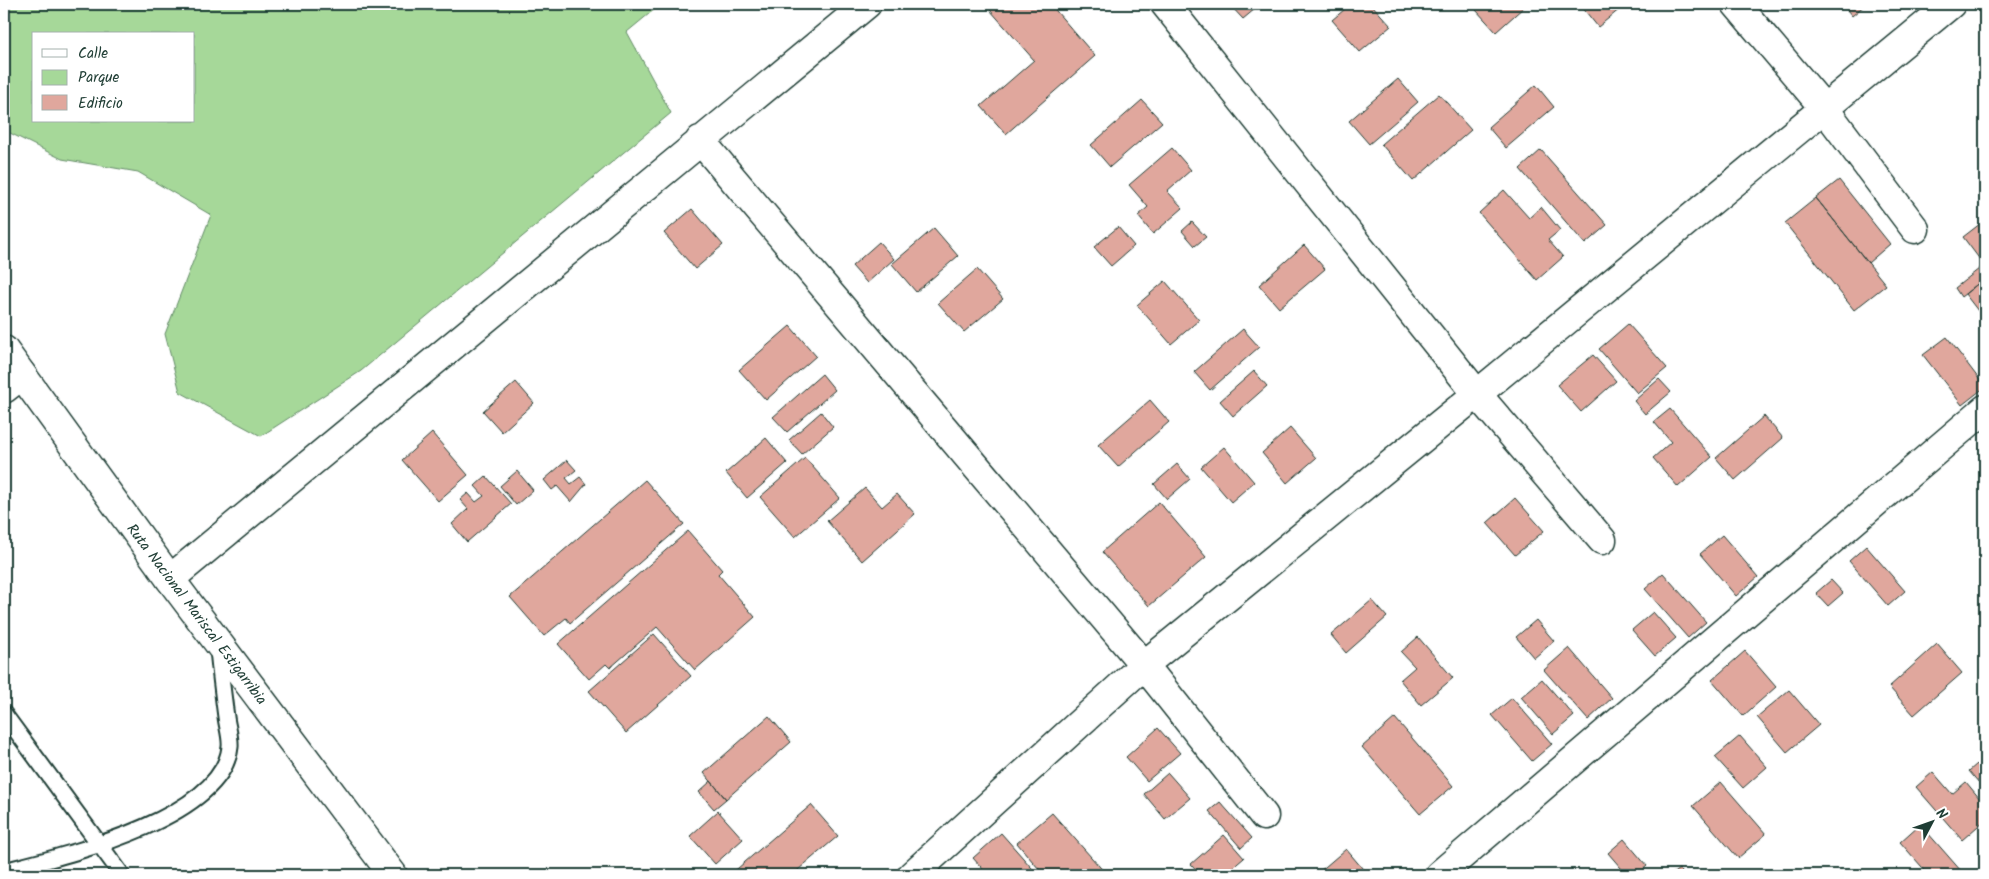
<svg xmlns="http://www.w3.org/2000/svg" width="1989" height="879" viewBox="0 0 1989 879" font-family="Kalam,sans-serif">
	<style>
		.green { fill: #a6d899; stroke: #628a66; fill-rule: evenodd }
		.building { fill: #e0a79d; stroke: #1f3d34 }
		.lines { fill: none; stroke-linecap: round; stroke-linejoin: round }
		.service-casing { stroke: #1f3d34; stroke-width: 19 }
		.minor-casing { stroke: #1f3d34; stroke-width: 31 }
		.primary-casing { stroke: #1f3d34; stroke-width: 31 }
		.service { stroke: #fff; stroke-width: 15 }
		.minor { stroke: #fff; stroke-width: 28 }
		.primary { stroke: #fff; stroke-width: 28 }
		.labels { text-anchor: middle; stroke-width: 5; stroke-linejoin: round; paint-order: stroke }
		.street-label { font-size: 15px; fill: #1f3d34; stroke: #fff }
	</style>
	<rect width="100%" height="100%" fill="#fff"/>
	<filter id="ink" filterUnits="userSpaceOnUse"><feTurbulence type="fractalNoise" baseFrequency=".02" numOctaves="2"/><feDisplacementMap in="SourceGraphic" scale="10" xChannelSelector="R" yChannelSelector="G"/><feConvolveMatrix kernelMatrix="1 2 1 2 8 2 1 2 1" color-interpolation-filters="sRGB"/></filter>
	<g filter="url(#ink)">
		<path class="green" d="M4 4H661L627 32 671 113 361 371 261 436 180 392 165 334 211 215 138 172 62 159 4 130ZM34 34H194V121H34Z"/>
		<path class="building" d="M997 4H1050L1095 56 1006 134 981 106 1034 60 990 10Z
			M1229 4H1261L1243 19Z
			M1351 4H1371L1391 26 1360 52 1332 20Z
			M1483 4H1522L1524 7 1496 32 1476 10Z
			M1585 4H1626L1598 27 1582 7Z
			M1842 4H1866L1852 16Z
			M1398 79 1418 102 1369 144 1349 121Z
			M1536 85 1554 107 1506 148 1488 127Z
			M1439 94 1471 130 1413 181 1381 144Z
			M1142 100 1162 122 1110 167 1091 145Z
			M1172 148 1191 170 1167 191 1183 208 1153 234 1138 216 1148 207 1129 185Z
			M1541 150 1607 225 1585 244 1520 169Z
			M1839 180 1890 244 1868 263 1816 198Z
			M1504 190 1529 218 1541 207 1560 230 1548 240 1563 257 1537 280 1479 213Z
			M1816 198 1886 285 1854 310 1785 223Z
			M692 209 723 245 695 269 664 233Z
			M1985 220V278L1961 297 1955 288 1984 265 1963 237Z
			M1192 222 1206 237 1195 246 1182 231Z
			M1118 227 1134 246 1111 266 1094 247Z
			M934 228 958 256 916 292 892 264Z
			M879 242 894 259 867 283 852 266Z
			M1304 245 1325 269 1279 308 1259 285Z
			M977 269 1003 299 964 332 938 303Z
			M1985 278V320L1965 294Z
			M1165 281 1199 320 1171 344 1137 305Z
			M1628 324 1667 368 1637 393 1599 349Z
			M790 326 816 356 766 400 739 370Z
			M1243 329 1259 347 1210 390 1194 372Z
			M1947 337 1985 387 1962 405 1923 355Z
			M1593 355 1616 381 1581 412 1557 385Z
			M1254 371 1267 386 1233 416 1220 401Z
			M822 374 835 390 787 432 773 417Z
			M1659 379 1671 392 1645 414 1634 401Z
			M516 382 534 403 502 432 483 411Z
			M1150 400 1169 422 1118 467 1098 445Z
			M1670 409 1712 457 1678 487 1653 458 1671 442 1654 422Z
			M821 412 833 427 802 454 789 440Z
			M1764 416 1783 438 1735 480 1716 458Z
			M1290 428 1316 458 1287 483 1262 453Z
			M432 433 468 475 438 501 402 460Z
			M766 438 787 463 747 498 726 473Z
			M1224 447 1254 482 1231 502 1201 467Z
			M805 458 840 498 795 537 760 497Z
			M567 460 576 470 566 478 571 484 580 477 586 484 571 502 557 486 552 490 544 480Z
			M1177 464 1190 479 1167 499 1154 484Z
			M517 471 533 490 516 505 500 486Z
			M486 476 511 504 467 542 452 524 468 509 460 500 468 493 476 502 484 496 475 486Z
			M645 480 684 524 570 623 566 618 544 636 510 597Z
			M865 488 882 507 897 494 915 514 862 561 827 521Z
			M1515 498 1544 531 1515 555 1487 523Z
			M1159 502 1206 557 1149 606 1102 552Z
			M688 531 722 570 718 574 755 617 695 670 657 627 610 668 606 664 589 679 558 644Z
			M1722 535 1758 577 1736 596 1700 554Z
			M1866 546 1905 591 1888 606 1849 561Z
			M1663 573 1706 622 1688 638 1645 589Z
			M1831 580 1843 593 1828 606 1816 593Z
			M1372 600 1387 617 1346 653 1331 635Z
			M1653 612 1676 638 1655 656 1632 630Z
			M1536 620 1554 641 1534 658 1516 637Z
			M654 634 691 676 626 733 589 691Z
			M1418 637 1453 678 1421 705 1400 680 1415 667 1401 652Z
			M1937 644 1962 673 1914 715 1889 687Z
			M1569 648 1612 698 1588 720 1544 670Z
			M1745 651 1776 687 1743 716 1712 680Z
			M1542 679 1574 716 1553 734 1521 697Z
			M1789 690 1819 725 1787 752 1757 717Z
			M1512 698 1552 744 1532 761 1492 715Z
			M769 716 791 742 726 799 704 773Z
			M1395 718 1453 786 1420 814 1362 747Z
			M1158 728 1180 753 1147 781 1126 757Z
			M1740 736 1767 767 1743 788 1715 757Z
			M1985 757V790L1969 771Z
			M1933 772 1952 794 1966 782 1985 805V820L1962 840 1916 787Z
			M1168 773 1190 798 1165 819 1144 794Z
			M711 781 726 799 714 809 699 792Z
			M1721 782 1766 834 1738 858 1693 806Z
			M1220 802 1252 838 1241 848 1209 811Z
			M811 805 838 836 792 875H730Z
			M718 811 743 839 715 864 690 836Z
			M1052 813 1107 875H1044L1017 843Z
			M1920 824 1962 872 1958 875H1929L1900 842Z
			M1001 833 1038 875H988L973 858Z
			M1224 835 1244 858 1224 875H1201L1191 864Z
			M1624 839 1647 866 1637 875H1627L1608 853Z
			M1346 849 1368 875H1320L1318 873Z
			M1679 869 1685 875H1671Z"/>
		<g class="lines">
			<defs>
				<path id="service" d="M4 714 122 875
					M4 871C62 856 222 820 230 747 231 738 227 726 226 717 223 694 220 672 218 649"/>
				<path id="minor" d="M1165 4 1477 394 1602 540
					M1736 4 1824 108 1915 229
					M700 140 1144 665 1264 816
					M4 389 22 375
					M170 579 867 4
					M912 875 1144 665 1477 394 1951 4
					M1439 875 1985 409"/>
				<path id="primary" d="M4 350 170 579 393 875"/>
			</defs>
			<use href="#service" class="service-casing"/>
			<use href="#minor" class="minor-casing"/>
			<use href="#primary" class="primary-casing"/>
			<use href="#service" class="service"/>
			<use href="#minor" class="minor"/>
			<use href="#primary" class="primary"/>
		</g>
	</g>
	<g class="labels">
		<g class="street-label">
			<text transform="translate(197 614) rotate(53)" y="5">Ruta Nacional Mariscal Estigarribia</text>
		</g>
	</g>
	<rect width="1989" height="879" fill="none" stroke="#fff" stroke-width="20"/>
	<rect x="10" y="10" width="1969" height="859" fill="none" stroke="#1f3d34" stroke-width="2" filter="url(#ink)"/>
	<rect x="32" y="32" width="162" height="90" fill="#ffffff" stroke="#a5b1ae"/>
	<rect x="42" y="49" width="25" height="8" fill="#ffffff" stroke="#a5b1ae"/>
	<text x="78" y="58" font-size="15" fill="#1f3d34">Calle</text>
	<rect x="42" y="70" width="25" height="15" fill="#a6d899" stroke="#a5b1ae"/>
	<text x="78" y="82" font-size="15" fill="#1f3d34">Parque</text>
	<rect x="42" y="95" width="25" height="15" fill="#e0a79d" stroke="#a5b1ae"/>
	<text x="78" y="108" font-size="15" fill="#1f3d34">Edificio</text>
	<g transform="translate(1932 822) rotate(49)" stroke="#ffffff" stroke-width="4" paint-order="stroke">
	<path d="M0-4L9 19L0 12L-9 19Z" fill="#1f3d34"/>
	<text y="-8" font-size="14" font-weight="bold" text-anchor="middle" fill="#1f3d34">N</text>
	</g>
</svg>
